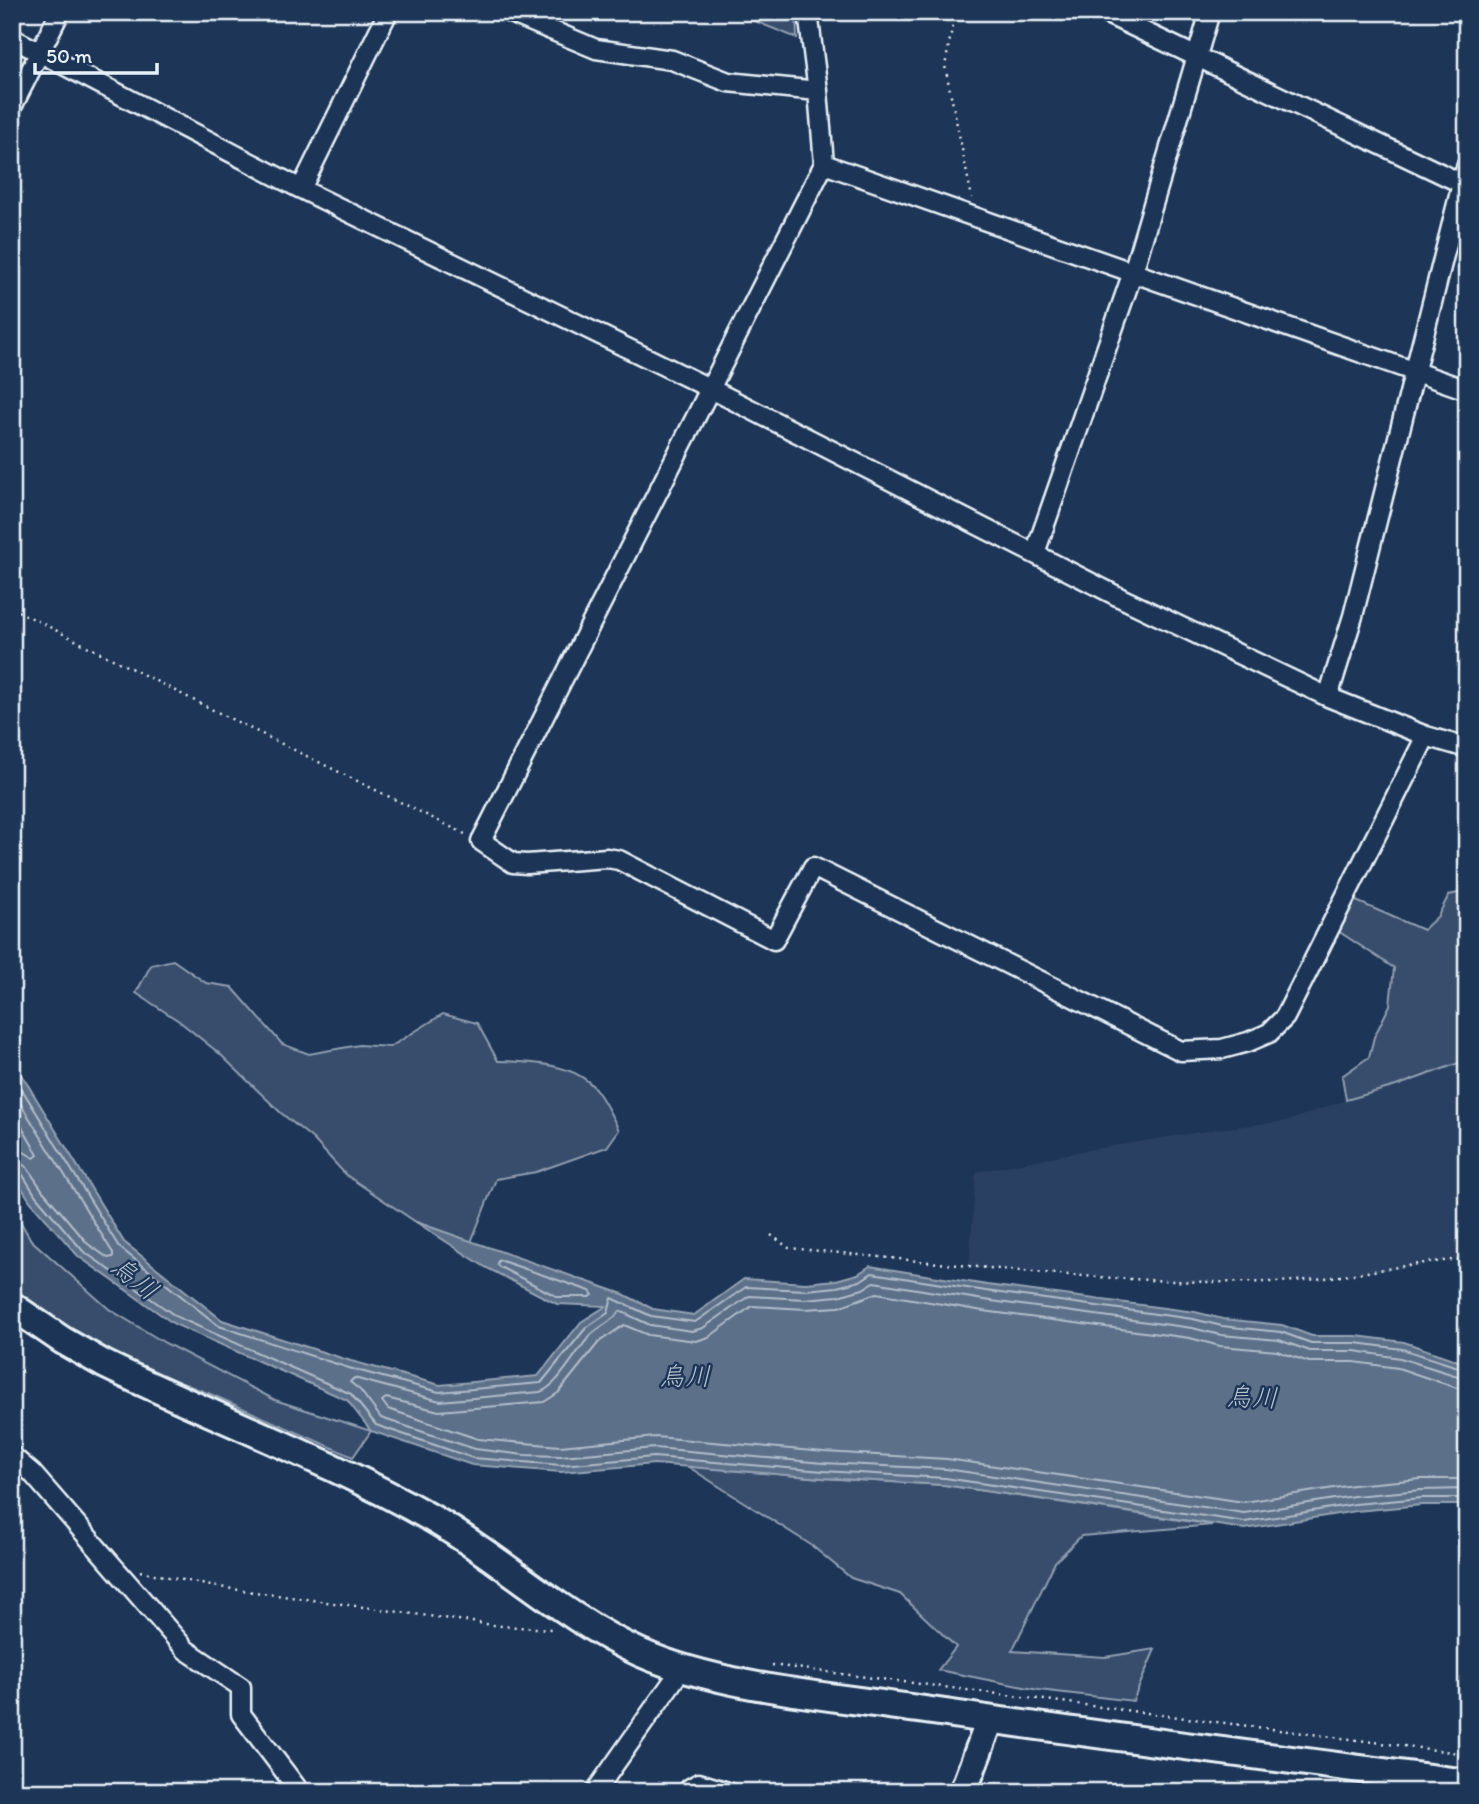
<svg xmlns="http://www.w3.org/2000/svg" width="1479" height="1804" viewBox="0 0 1479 1804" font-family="Itim,'Klee One',sans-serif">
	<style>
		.built { fill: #2a4162 }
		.green { fill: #374d6c; stroke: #909fb2; stroke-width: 2 }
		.water { fill: #5d7089; stroke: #95a4b5; stroke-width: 2 }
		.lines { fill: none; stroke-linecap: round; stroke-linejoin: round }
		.shore { stroke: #b0bdcc; stroke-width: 2 }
		.street-casing { stroke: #e8f1f8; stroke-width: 23 }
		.secondary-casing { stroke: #e8f1f8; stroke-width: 32 }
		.path { stroke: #e8f1f8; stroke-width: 2.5; stroke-dasharray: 2 5; stroke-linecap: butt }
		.street { stroke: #1d3557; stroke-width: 18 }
		.secondary { stroke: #1d3557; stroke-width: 26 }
		.labels { text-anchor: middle; stroke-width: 5; stroke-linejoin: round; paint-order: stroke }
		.water-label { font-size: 26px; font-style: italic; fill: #b7c4d1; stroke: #1d3557 }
	</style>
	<rect width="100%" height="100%" fill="#1d3557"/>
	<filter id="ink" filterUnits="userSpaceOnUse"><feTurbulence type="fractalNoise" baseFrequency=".0143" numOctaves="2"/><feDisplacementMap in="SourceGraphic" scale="14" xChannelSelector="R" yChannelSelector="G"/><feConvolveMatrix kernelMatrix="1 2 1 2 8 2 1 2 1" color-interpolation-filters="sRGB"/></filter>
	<g filter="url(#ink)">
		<path class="built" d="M1467 1060V1259L1310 1281 1274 1282H1180L969 1267 976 1172 1082 1151 1218 1129 1287 1121 1346 1100 1396 1086Z"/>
		<path class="green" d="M713 12H796L797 38 747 18Z
			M1467 891V1060L1396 1086 1346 1100 1342 1076 1369 1057 1374 1037 1390 1005 1394 968 1335 929 1354 900 1423 930 1438 916 1449 895Z
			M173 960 206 983 232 987 282 1044 309 1054 359 1045 390 1047 443 1014 477 1023 498 1061C530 1062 577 1063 597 1091 606 1103 612 1117 619 1130L607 1147 536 1172 496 1179 471 1242 416 1222 346 1175 313 1139 281 1113 220 1054 179 1021 136 993 151 965Z
			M12 1207 31 1240 109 1309 165 1343 275 1400 371 1431 353 1457 208 1393 111 1356 72 1331 12 1287Z
			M687 1466 822 1478 944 1485 1213 1525 1081 1536 1055 1562 1012 1651 1105 1657 1155 1649 1133 1701 1039 1690 938 1670 956 1647 900 1594 851 1578 811 1545Z"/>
		<path class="water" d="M12 1059 124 1242 222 1320 351 1361 440 1385 538 1376 581 1322 606 1306 557 1304 485 1267 416 1222 623 1294 653 1309 694 1315 744 1279 806 1283 836 1280 858 1274 870 1266 987 1285 1195 1312 1223 1319 1282 1325 1312 1336H1356L1404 1342 1467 1364V1505H1422L1356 1511 1245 1529 944 1485 822 1478 654 1464 561 1472 472 1465 371 1431 347 1400 174 1324 78 1256 30 1201 12 1172Z"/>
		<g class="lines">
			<path class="shore" d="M12 1073 119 1247 219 1326 349 1368 439 1392 541 1383 586 1328 608 1313 612 1298 651 1316 695 1322 746 1287 806 1290 837 1287 860 1281 872 1273 986 1291 1193 1319 1222 1326 1281 1332 1311 1343H1356L1402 1349 1467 1370
				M12 1090 113 1253V1257L108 1258 88 1244 43 1191 26 1166 12 1161
				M12 1110 38 1155 34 1158 24 1152 12 1150
				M12 1170 21 1172 36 1196 83 1251 177 1317 351 1394 376 1425 473 1458 561 1465 654 1457 823 1471 945 1478 1245 1522 1355 1504 1422 1498H1467
				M499 1260 590 1291 593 1295 590 1297H558L498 1266 497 1263Z
				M1467 1379 1400 1358 1355 1351H1310L1279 1340 1221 1335 1192 1328 984 1300 874 1282 863 1289 838 1296 805 1299 749 1296 703 1328 692 1331 650 1325 620 1311C612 1322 600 1326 591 1335 576 1350 559 1386 540 1392L440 1401 354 1378 350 1382 360 1390 381 1418 475 1449 524 1455 561 1456 655 1448 823 1463 946 1469 1244 1513 1354 1496 1421 1490 1467 1489
				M1467 1389 1457 1388 1398 1368 1354 1362H1309L1277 1351 1220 1346 1190 1338 983 1311 877 1293 839 1307 805 1309 752 1306 709 1337 696 1341 648 1335 624 1325 599 1342 558 1393 544 1402 439 1411 386 1398 382 1401 388 1409 478 1439 560 1446 656 1437 824 1452 947 1459 1244 1502 1353 1485 1421 1479H1467"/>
			<defs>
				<path id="street" d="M508 12 596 49 672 60 728 82 818 91 824 164 481 841 513 863 527 864 607 858 619 860 774 940 813 867 1181 1051 1222 1049 1248 1042 1269 1033 1285 1017 1426 736
					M808 12 818 91
					M1103 12 1467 186
					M12 38 301 189 709 388 1121 598 1328 697 1426 736 1467 748
					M12 107 60 12
					M824 164 1467 390
					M301 189 388 12
					M1035 553 1133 272 1210 12
					M1328 697 1353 616 1467 164
					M12 1456 32 1473 186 1650 241 1687V1714L300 1792
					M595 1792 683 1667
					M688 1792 690 1788 699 1783 728 1792"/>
				<path id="secondary" d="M12 1306 62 1340 104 1364C213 1417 327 1459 433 1519 504 1560 564 1619 641 1653 721 1688 831 1696 918 1709 1101 1736 1284 1759 1467 1783
					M963 1792 990 1720"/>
			</defs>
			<use href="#street" class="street-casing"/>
			<use href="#secondary" class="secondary-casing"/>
			<path class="path" d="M955 12 945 66 972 198
				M12 608 213 710 465 834
				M771 1235 789 1248C950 1263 1110 1285 1272 1282 1337 1281 1401 1263 1467 1259
				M140 1571 211 1586 501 1626 552 1629
				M772 1665 1467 1754"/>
			<use href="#street" class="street"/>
			<use href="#secondary" class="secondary"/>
		</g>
	</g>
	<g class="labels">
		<g class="water-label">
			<text transform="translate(135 1278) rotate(39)" y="9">烏川</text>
			<text x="685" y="1385">烏川</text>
			<text transform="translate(1252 1397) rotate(2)" y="9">烏川</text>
		</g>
	</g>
	<rect width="1479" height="1804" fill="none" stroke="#1d3557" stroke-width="42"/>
	<rect x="21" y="21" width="1437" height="1762" fill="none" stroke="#e8f1f8" stroke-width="2.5" filter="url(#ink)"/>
	<path d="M35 63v10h122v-10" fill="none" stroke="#e8f1f8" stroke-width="3.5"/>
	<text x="46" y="63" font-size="21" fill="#e8f1f8" stroke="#1d3557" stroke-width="5" paint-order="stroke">50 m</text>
</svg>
